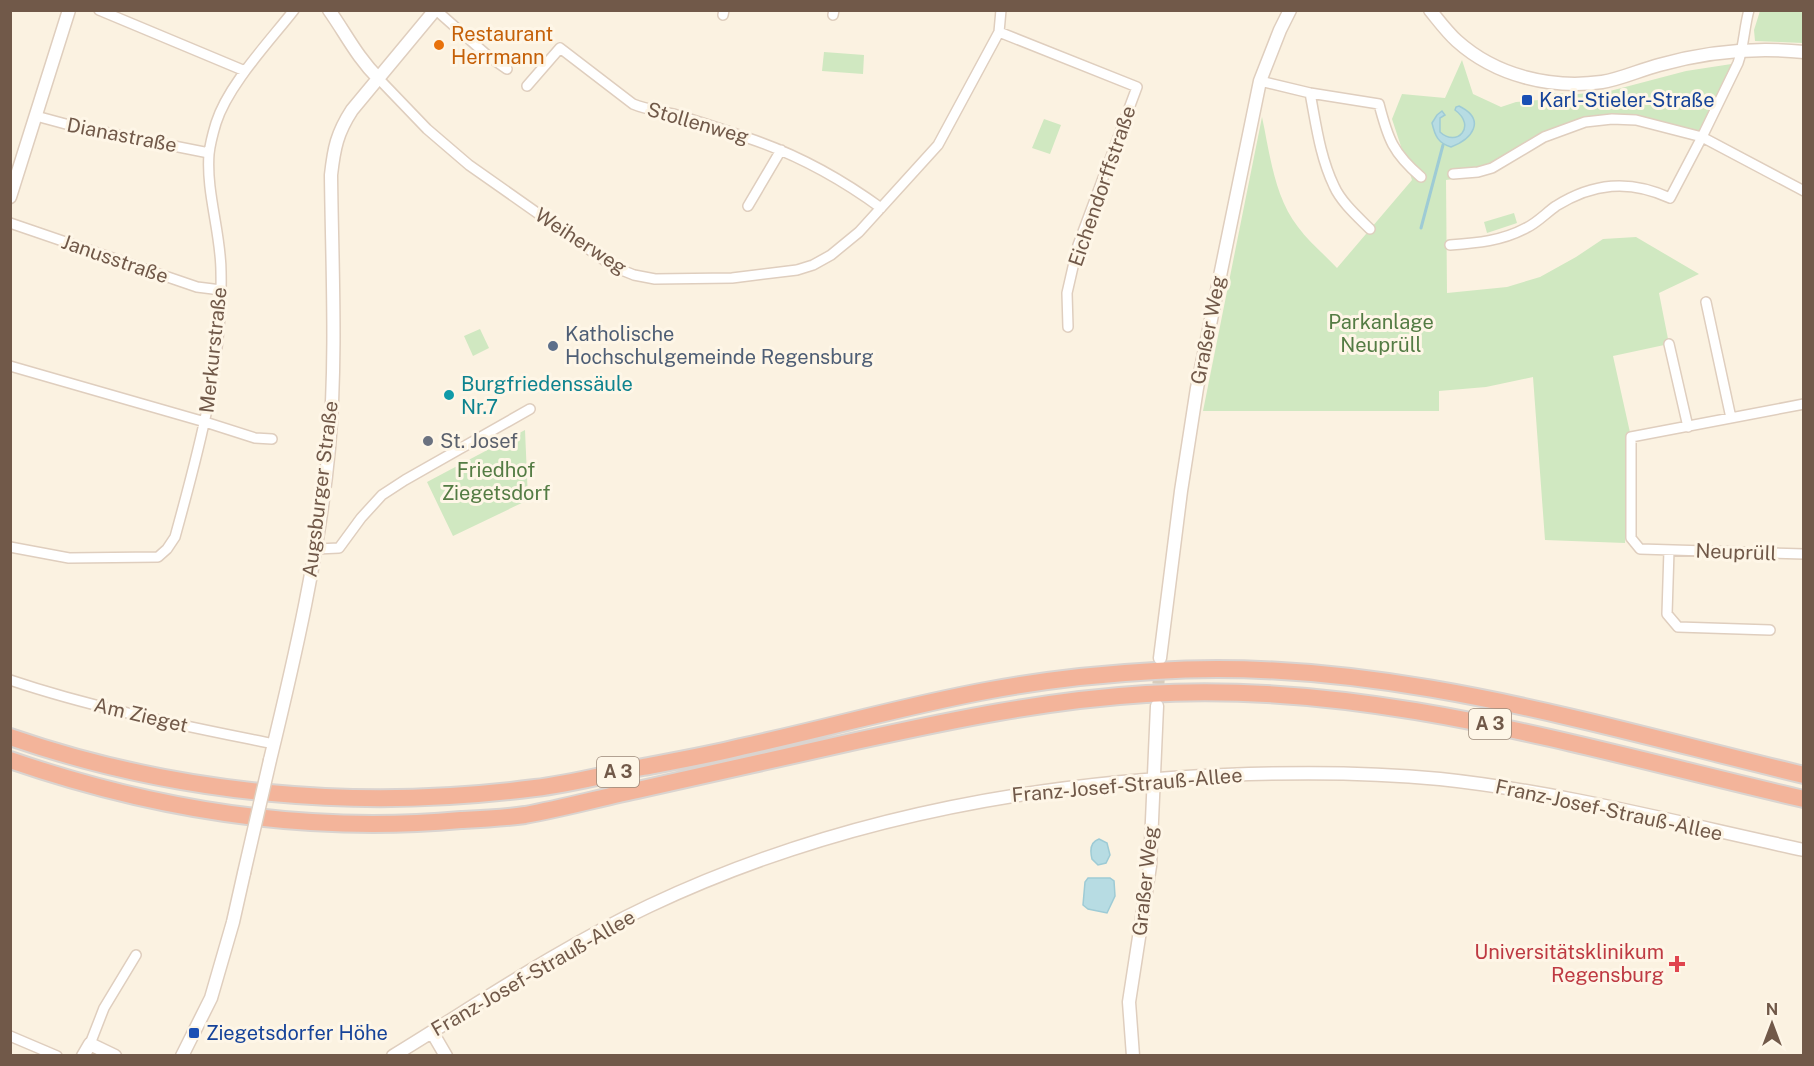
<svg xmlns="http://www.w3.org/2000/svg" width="1814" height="1066" viewBox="0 0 1814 1066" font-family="'Public Sans',sans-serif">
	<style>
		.green { fill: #d0e8c1 }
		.water { fill: #b7dce3; stroke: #9ecbd5; stroke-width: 1.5 }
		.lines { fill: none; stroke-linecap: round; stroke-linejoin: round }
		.stream { stroke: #9ecbd5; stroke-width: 3 }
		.tertiary-tunnel { stroke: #d8ccbb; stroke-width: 12; stroke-dasharray: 12 6; stroke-linecap: butt }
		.minor-casing { stroke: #dfcebe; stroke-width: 12 }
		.tertiary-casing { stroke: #dfcebe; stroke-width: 15 }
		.motorway-casing { stroke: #dad4d0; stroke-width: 20 }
		.minor { stroke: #fff; stroke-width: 9 }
		.tertiary { stroke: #fff; stroke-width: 12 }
		.motorway { stroke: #f3b49a; stroke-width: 16 }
		.tertiary-bridge-casing { stroke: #dfcebe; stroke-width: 15; stroke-linecap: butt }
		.tertiary-bridge { stroke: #fff; stroke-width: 12 }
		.food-dot { fill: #e8710a; stroke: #fef6e7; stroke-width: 2 }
		.transit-dot { fill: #1a4fb4; stroke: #fef6e7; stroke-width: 2 }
		.service-dot { fill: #5c6f8a; stroke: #fef6e7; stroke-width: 2 }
		.culture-dot { fill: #0f9aa8; stroke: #fef6e7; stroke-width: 2 }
		.worship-dot { fill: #6b7280; stroke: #fef6e7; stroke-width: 2 }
		.health-dot { fill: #e0444e; stroke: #fef6e7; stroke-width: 2 }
		.labels { text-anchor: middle; stroke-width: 6; stroke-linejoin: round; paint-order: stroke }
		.shield { fill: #fef6e7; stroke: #9b8878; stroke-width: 1.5 }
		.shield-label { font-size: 18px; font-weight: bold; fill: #715949 }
		.food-label { font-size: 20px; fill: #c56008; stroke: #fef6e7; text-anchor: start }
		.transit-label { font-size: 20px; fill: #164399; stroke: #fef6e7; text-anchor: start }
		.street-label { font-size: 20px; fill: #715949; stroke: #fef6e7 }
		.park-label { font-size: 20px; fill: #547c44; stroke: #fef6e7 }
		.service-label { font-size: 20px; fill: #4e5e75; stroke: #fef6e7; text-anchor: start }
		.culture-label { font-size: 20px; fill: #0d838f; stroke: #fef6e7; text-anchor: start }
		.worship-label { font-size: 20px; fill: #5b616d; stroke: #fef6e7; text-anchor: start }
		.health-label { font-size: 20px; fill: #be3a42; stroke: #fef6e7; text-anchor: end }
	</style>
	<rect width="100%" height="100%" fill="#fbf2e1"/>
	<path class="green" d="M1760 11H1803V43L1755 41 1754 30Z
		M824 52 864 55 863 74 822 71Z
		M1462 60 1473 94 1501 107 1516 102 1551 99 1553 93 1578 94 1610 91 1686 71 1738 63 1695 139 1635 121 1604 122 1575 128 1539 142 1489 172 1469 177 1446 180 1447 293 1507 287 1540 277 1576 257 1603 239 1636 237 1699 274 1659 293 1669 344 1613 356 1631 437 1625 543 1545 540 1533 377 1486 387 1439 391V411H1203L1262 117C1270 154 1274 196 1298 227 1309 242 1324 254 1337 268L1412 180 1392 119 1402 94 1445 98Z
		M1044 119 1061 125 1050 154 1032 148Z
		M1514 213 1517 223 1487 233 1484 222Z
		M480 329 489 348 473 356 464 336Z
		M525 430 528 500 453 536 427 482Z"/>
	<path class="water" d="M1459 106C1487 120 1472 139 1451 147 1438 143 1435 136 1432 123L1437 115 1442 111 1445 115 1440 118V132C1457 148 1477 126 1455 110L1456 107Z
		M1099 839 1107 843 1110 855 1106 863 1098 865 1092 859C1090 851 1090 842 1099 839Z
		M1088 878H1110L1114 881 1115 896 1107 913 1088 909 1083 905 1085 882Z"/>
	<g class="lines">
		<path class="stream" d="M1421 228 1443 145"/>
		<path class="tertiary-tunnel" d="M1157 702 1160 663"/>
		<defs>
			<path id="minor" d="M99 10 245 71
				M436 10 487 55 507 69
				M1749 10C1744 28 1744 46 1738 63L1702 137 1804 191
				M723 15 724 10
				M833 15 834 10
				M999 32 1137 87 1078 245 1067 293 1068 327
				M378 78 427 129 469 165 614 267 634 275 655 279 732 278 797 270 813 265 831 255 859 232 938 145 999 32 1001 10
				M1260 81 1310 93 1379 104C1388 139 1393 153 1421 177
				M527 86 560 48 633 104C647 110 662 111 677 115 701 122 724 130 748 138 796 154 840 178 881 208
				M1310 93C1316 124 1320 157 1334 186 1341 202 1358 217 1370 229
				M36 116 73 126 209 153
				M748 206 781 150
				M10 223 197 287 221 290
				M1450 245C1477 243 1502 241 1526 228 1537 223 1546 213 1556 206 1593 183 1629 179 1670 198L1702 137 1636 120 1612 119 1585 122 1544 137 1492 168 1478 172 1453 174
				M1706 302 1731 418
				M1669 344 1688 427
				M10 366 205 422 255 438 272 439
				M1804 404 1631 437V538L1640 549 1804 554
				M10 547 69 558 158 557 167 549 175 537C199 450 223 362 221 272 221 233 206 193 209 154 210 144 213 133 216 123 228 85 269 42 294 10
				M317 549 339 548 361 518 382 495 405 480 530 409
				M1669 550 1667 614 1678 627 1770 630
				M10 680C96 709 186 726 274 744
				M10 1036 57 1056
				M90 1044 104 1008 136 955"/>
			<path id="tertiary" d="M329 10C346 34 357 57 378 78
				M1430 10C1439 21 1447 32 1457 41 1496 76 1551 89 1602 82 1621 79 1640 70 1659 65 1705 52 1756 47 1804 52
				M10 197 69 10
				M1160 658 1181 491 1197 388 1260 81 1280 30 1290 10
				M270 760C295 657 319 553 329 448 337 357 332 266 331 175 334 148 337 133 352 110L435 10
				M432 1032 446 1056
				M83 1056 90 1044 115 1056
				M182 1056 211 998 233 922 244 873
				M393 1056C478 1004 560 948 649 906 829 821 1027 783 1225 775 1296 772 1368 772 1440 779 1562 792 1683 824 1804 850
				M1133 1056 1129 1002 1150 866 1157 706"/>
			<path id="motorway" d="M10 737C178 795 359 811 535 788 571 784 607 774 643 767 675 761 709 755 741 747 825 729 907 705 991 690 1045 680 1100 674 1155 671 1375 656 1592 724 1804 775
				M10 760C155 810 308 834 461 820 482 819 504 818 525 815 564 808 603 797 642 789 713 773 785 757 856 741 952 720 1047 700 1146 694 1371 680 1586 749 1804 799"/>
		</defs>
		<use href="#minor" class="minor-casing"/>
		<use href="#tertiary" class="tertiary-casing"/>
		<use href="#motorway" class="motorway-casing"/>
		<use href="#minor" class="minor"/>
		<use href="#tertiary" class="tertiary"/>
		<use href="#motorway" class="motorway"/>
		<defs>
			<path id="tertiary-bridge" d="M244 873 270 760"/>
		</defs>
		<use href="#tertiary-bridge" class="tertiary-bridge-casing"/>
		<use href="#tertiary-bridge" class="tertiary-bridge"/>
	</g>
	<circle class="food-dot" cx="439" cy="45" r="6"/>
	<g class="transit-dot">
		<rect x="1521" y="94" width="12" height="12" rx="3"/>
		<rect x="188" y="1027" width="12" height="12" rx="3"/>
	</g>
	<circle class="service-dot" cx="553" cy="346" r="6"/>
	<circle class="culture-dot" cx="449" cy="395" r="6"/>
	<circle class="worship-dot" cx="428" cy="441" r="6"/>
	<path class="health-dot" d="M1674 955h6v6h6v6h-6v6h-6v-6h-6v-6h6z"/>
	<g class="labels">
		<g class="shield">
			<rect x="1469" y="709" width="42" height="30" rx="4.5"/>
			<rect x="597" y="757" width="42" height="30" rx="4.5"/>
		</g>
		<g class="shield-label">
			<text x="1490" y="730">A 3</text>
			<text x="618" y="778">A 3</text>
		</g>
		<g class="food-label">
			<text x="451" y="41">Restaurant<tspan x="451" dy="23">Herrmann</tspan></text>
		</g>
		<g class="transit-label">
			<text x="1539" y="107">Karl-Stieler-Straße</text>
			<text x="206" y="1040">Ziegetsdorfer Höhe</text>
		</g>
		<g class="street-label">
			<text transform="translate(698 123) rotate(16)" y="7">Stollenweg</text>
			<text transform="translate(122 135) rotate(11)" y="7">Dianastraße</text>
			<text transform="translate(1102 186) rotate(-71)" y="7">Eichendorffstraße</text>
			<text transform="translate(581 241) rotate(33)" y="7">Weiherweg</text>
			<text transform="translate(115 259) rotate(19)" y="7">Janusstraße</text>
			<text transform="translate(1208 330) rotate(-79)" y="7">Graßer Weg</text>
			<text transform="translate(213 350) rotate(-84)" y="7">Merkurstraße</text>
			<text transform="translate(320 489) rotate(-83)" y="7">Augsburger Straße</text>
			<text transform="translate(1736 552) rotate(2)" y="7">Neuprüll</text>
			<text transform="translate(141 715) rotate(13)" y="7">Am Zieget</text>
			<text transform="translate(1127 785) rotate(-5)" y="7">Franz-Josef-Strauß-Allee</text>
			<text transform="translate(1609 810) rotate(12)" y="7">Franz-Josef-Strauß-Allee</text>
			<text transform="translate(1145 881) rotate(-84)" y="7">Graßer Weg</text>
			<text transform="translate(533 973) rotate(-30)" y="7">Franz-Josef-Strauß-Allee</text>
		</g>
		<g class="park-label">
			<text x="1381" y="329">Parkanlage<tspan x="1381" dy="23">Neuprüll</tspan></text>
			<text x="496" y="477">Friedhof<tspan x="496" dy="23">Ziegetsdorf</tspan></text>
		</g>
		<g class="service-label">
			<text x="565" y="341">Katholische<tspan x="565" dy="23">Hochschulgemeinde Regensburg</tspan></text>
		</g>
		<g class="culture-label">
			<text x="461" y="391">Burgfriedenssäule<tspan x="461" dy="23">Nr.7</tspan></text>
		</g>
		<g class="worship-label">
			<text x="440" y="448">St. Josef</text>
		</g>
		<g class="health-label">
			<text x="1664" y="959">Universitätsklinikum<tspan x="1664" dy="23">Regensburg</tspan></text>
		</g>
	</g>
	<rect width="1814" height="1066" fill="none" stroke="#715949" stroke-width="24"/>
	<g transform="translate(1772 1024)" stroke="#fef6e7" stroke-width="4.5" paint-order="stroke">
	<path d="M0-4.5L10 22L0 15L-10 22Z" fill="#715949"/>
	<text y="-9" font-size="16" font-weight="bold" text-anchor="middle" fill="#715949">N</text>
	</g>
</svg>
